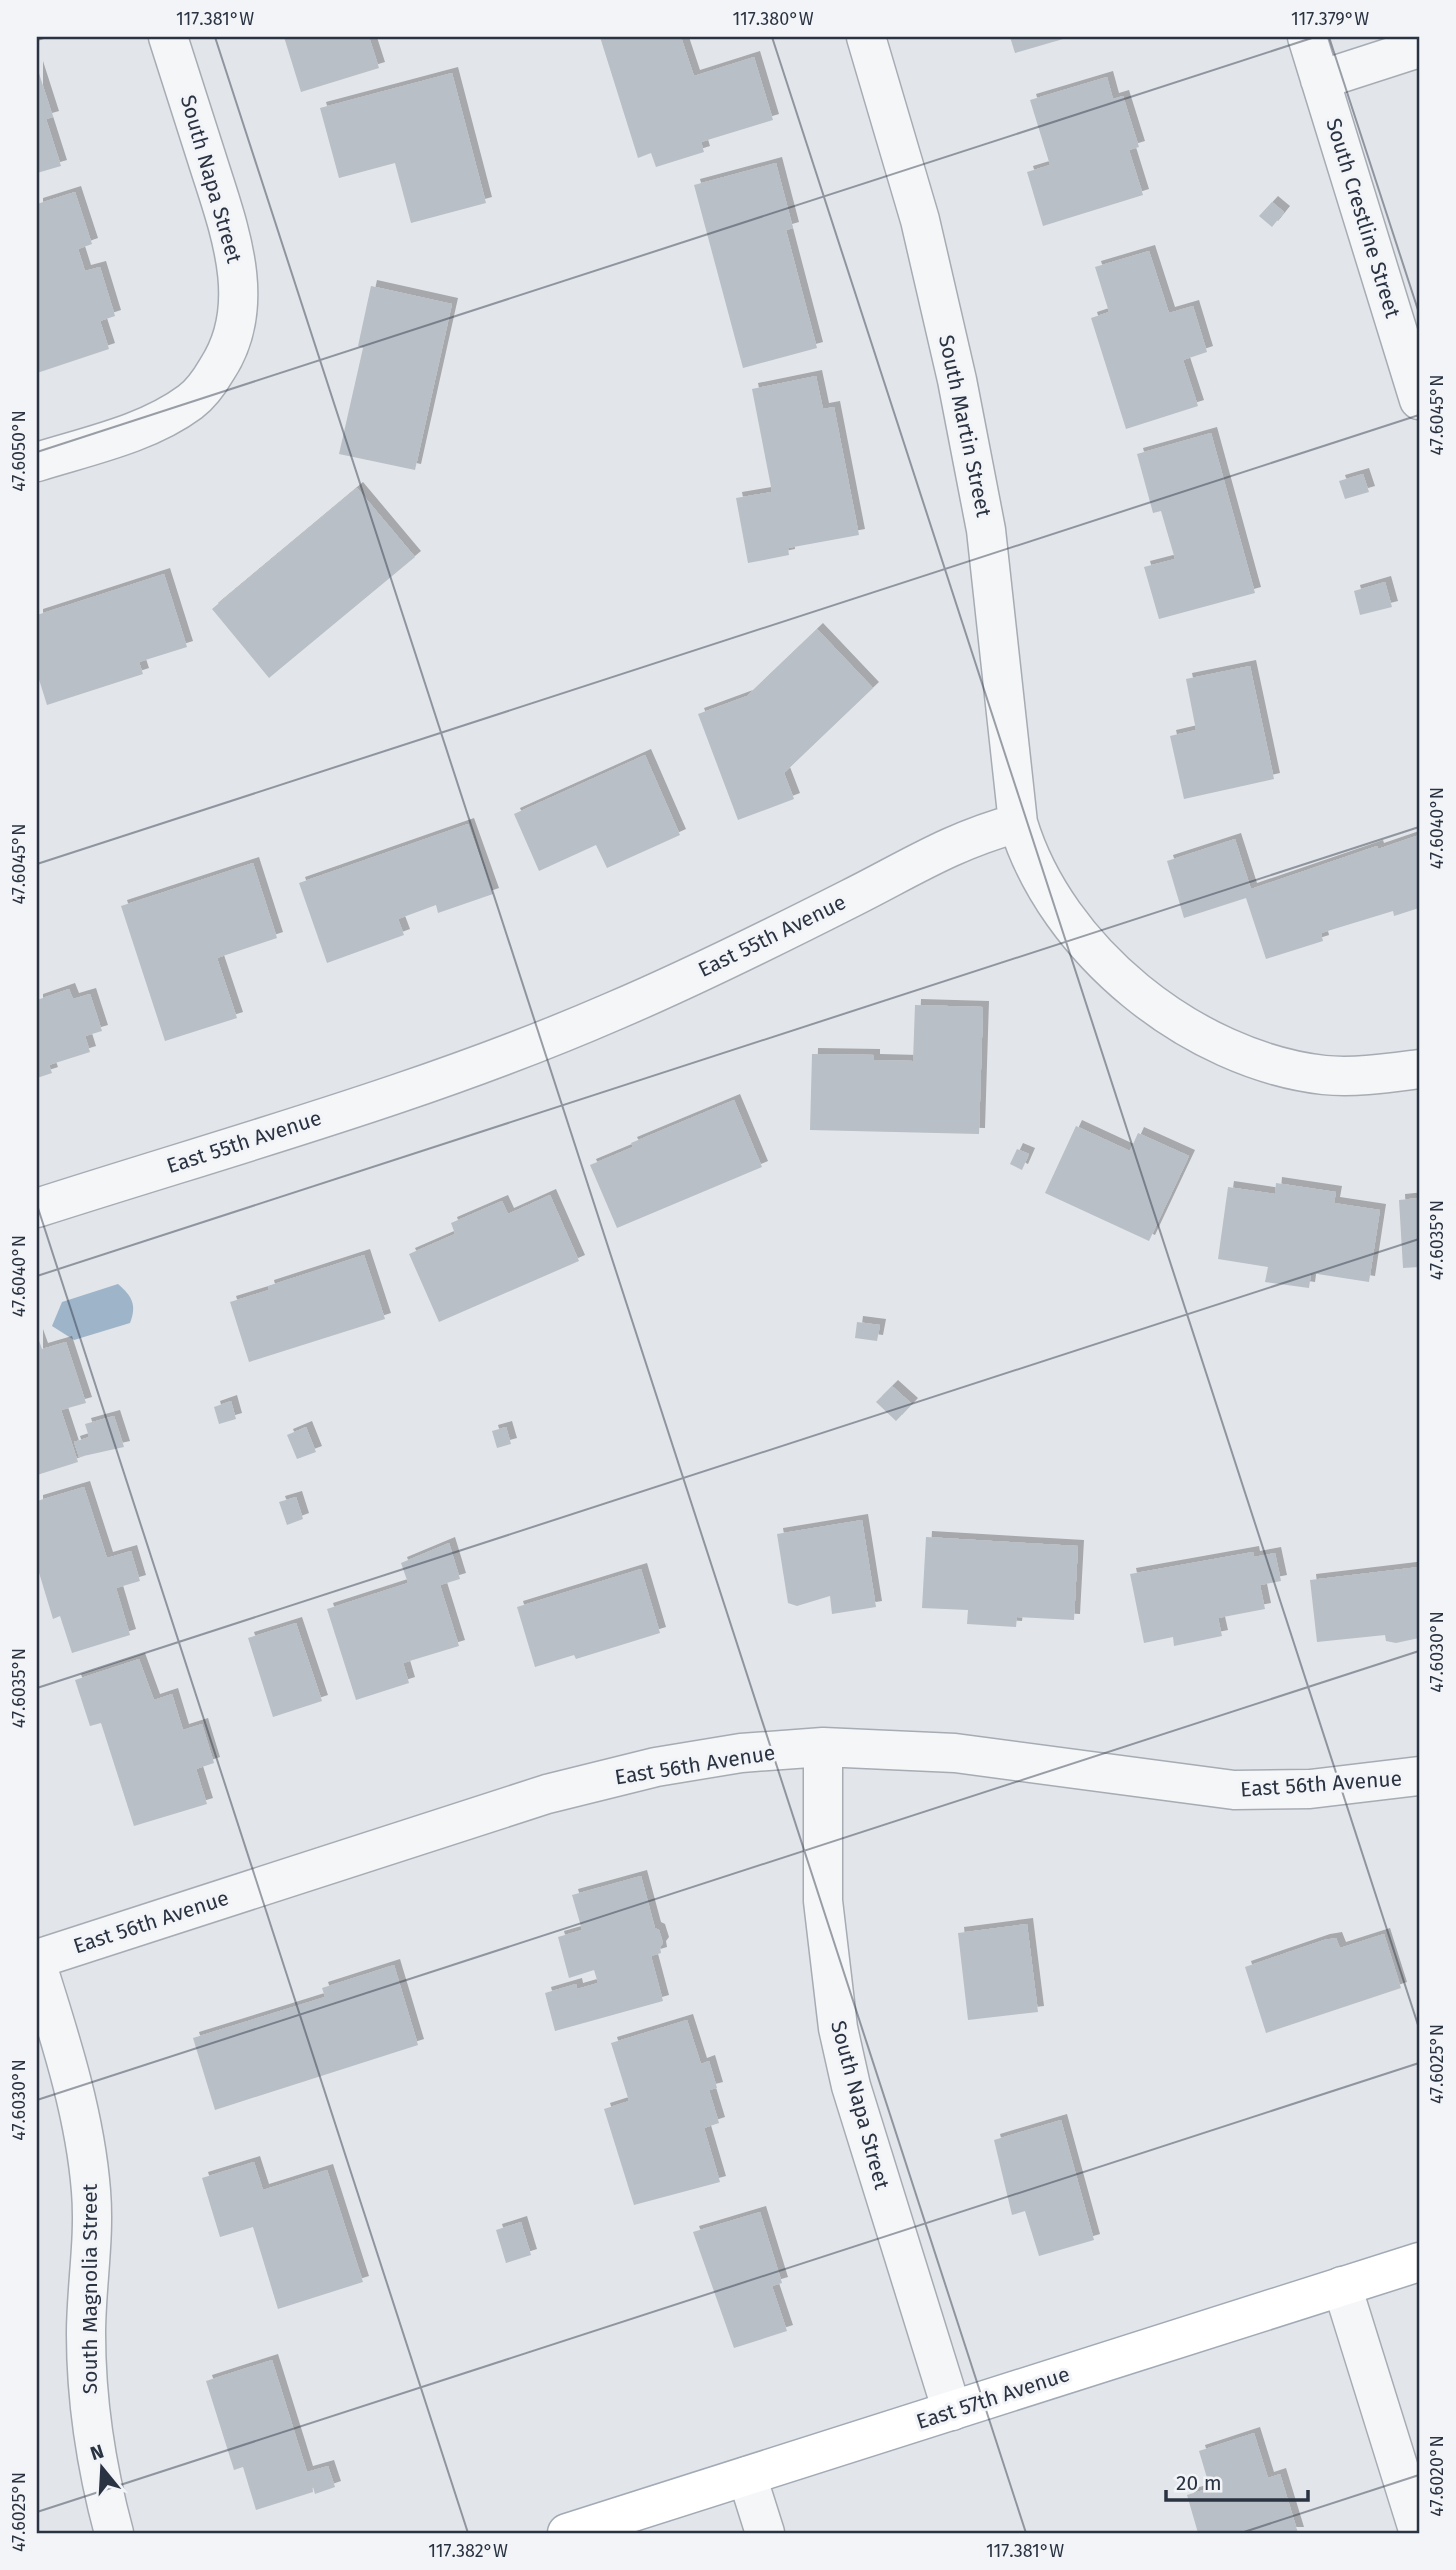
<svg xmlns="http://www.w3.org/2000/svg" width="1456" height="2570" viewBox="0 0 1456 2570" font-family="'Fira Sans',sans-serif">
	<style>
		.water { fill: #9eb4c9 }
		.building { fill: #b9bfc7; filter: url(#shadow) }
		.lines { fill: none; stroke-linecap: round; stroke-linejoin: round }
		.minor-casing { stroke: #a7acb4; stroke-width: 41 }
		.major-casing { stroke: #a1aab5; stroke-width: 41 }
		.minor { stroke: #f5f6f8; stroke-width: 38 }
		.major { stroke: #fff; stroke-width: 38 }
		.ticks { fill: none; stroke: #2a3342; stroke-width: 2; stroke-opacity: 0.45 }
		.labels { text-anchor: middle; stroke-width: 6; stroke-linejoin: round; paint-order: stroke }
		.street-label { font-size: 21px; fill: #2a3342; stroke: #f2f4f7 }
		.neatline { fill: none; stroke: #2a3342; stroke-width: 2.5 }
		.ticks-label { font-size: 18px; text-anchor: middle; fill: #2a3342 }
	</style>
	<defs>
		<filter id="shadow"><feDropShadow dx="6" dy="-6" stdDeviation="0" flood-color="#0004"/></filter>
	</defs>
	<rect width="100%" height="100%" fill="#e2e5ea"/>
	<path class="water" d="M118 1284C132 1296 137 1305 130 1323L74 1340 52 1326 62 1302Z"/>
	<path class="building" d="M284 37H369L379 68 301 92Z
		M600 37H681L694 76 754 57 773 120 701 142 704 152 656 167 651 153 638 158Z
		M1010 37H1070L1015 53Z
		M37 67 53 117 46 119 61 166 37 173Z
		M452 73 486 203 411 223 395 163 339 178 320 108Z
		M1107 77 1113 99 1123 96 1139 147 1129 150 1143 195 1043 226 1027 172 1050 165 1030 100Z
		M776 163 793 228 786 230 817 348 743 368 694 185Z
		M75 192 92 244 78 249 85 271 100 267 115 316 100 321 109 349 37 373V204Z
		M1272 202 1284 212 1272 227 1259 216Z
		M1149 251 1169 313 1193 306 1207 352 1183 360 1198 406 1126 429 1091 318 1109 312 1095 267Z
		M371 286 452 304 415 470 339 454 363 348 358 346Z
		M816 376 823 409 834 407 859 535 788 548 789 555 748 563 736 498 772 492 752 389Z
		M1211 433 1255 593 1159 619 1144 567 1175 559 1161 511 1153 513 1137 454Z
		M1363 474 1369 492 1345 499 1339 481Z
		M357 488 415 557 269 678 212 609Z
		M164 574 187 647 139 662 143 674 47 705 37 673V615Z
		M1385 582 1392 607 1360 615 1354 591Z
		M817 629 873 688 784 773 794 799 738 820 698 714 747 696Z
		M1250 666 1274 779 1184 799 1170 736 1196 730 1186 679Z
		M645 755 680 835 607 868 596 845 539 871 514 814Z
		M468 824 493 894 438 913 436 905 398 919 404 935 327 963 299 883Z
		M1419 835V908L1394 916 1393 911 1321 933 1323 941 1266 959 1246 898 1184 918 1167 861 1235 839 1251 889 1377 846 1378 849Z
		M253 863 277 938 217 958 237 1018 165 1041 121 906Z
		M69 989 73 999 90 994 102 1031 85 1036 90 1052 49 1065 52 1073 37 1078V1000Z
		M915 1005 983 1007 979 1134 810 1130 812 1054 874 1055V1060L913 1061Z
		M734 1100 762 1167 617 1228 590 1165 633 1147 631 1143Z
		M1076 1126 1130 1151 1138 1133 1189 1156 1149 1241 1045 1193Z
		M1017 1149 1029 1154 1022 1170 1010 1164Z
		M1276 1183 1336 1192 1334 1203 1380 1210 1369 1282 1311 1273 1309 1288 1265 1282 1268 1267 1218 1259 1228 1187 1275 1194Z
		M550 1195 579 1261 439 1322 409 1254 455 1234 451 1223 502 1201 508 1214Z
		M1419 1198V1267L1403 1268 1399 1200Z
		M364 1255 385 1319 249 1362 230 1302 269 1290 268 1286Z
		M857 1322 880 1325 877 1341 855 1338Z
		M37 1335 42 1349 66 1342 86 1403 61 1410 78 1462 37 1475Z
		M892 1386 912 1404 896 1421 876 1402Z
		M231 1401 236 1419 219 1424 214 1407Z
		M114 1416 124 1447 79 1457 74 1442 89 1437 85 1424Z
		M306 1427 316 1452 297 1459 287 1435Z
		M506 1427 511 1444 497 1448 492 1431Z
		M84 1487 107 1558 131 1551 140 1581 116 1588 130 1635 72 1653 60 1616 53 1619 37 1566V1501Z
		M296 1497 303 1519 287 1525 279 1502Z
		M862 1520 876 1607 832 1614 830 1596 797 1606 788 1603 777 1534Z
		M926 1537 1078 1546 1074 1620 1017 1617 1016 1627 967 1624 968 1610 922 1608Z
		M449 1543 460 1579 440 1585 459 1646 403 1663 409 1683 356 1700 327 1609 408 1583 401 1563Z
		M1253 1552 1254 1557 1275 1553 1281 1581 1260 1585 1265 1609 1218 1618 1222 1636 1174 1646 1173 1637 1144 1643 1130 1574Z
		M1419 1567V1638L1396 1643 1386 1641 1385 1635 1317 1642 1310 1580Z
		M641 1569 660 1633 576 1659 574 1655 535 1667 517 1607Z
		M296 1623 322 1701 273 1717 248 1638Z
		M139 1659 154 1700 172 1694 183 1730 202 1724 214 1763 196 1769 207 1804 134 1826 101 1723 90 1726 75 1680Z
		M641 1876 655 1928 659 1930 663 1943 660 1947 661 1953 651 1956 663 2001 555 2031 545 1993 576 1984 577 1989 598 1983 594 1970 569 1978 558 1937 582 1930 572 1895Z
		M1027 1924 1038 2012 968 2020 958 1933Z
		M1384 1934 1401 1988 1266 2033 1245 1967 1324 1940 1336 1938 1340 1948Z
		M394 1965 418 2045 215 2110 193 2038 325 1997 322 1988Z
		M687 2020 701 2064 709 2061 717 2088 709 2090 719 2123 704 2128 720 2182 634 2205 604 2109 629 2101 611 2043Z
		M1061 2120 1094 2240 1039 2256 1025 2211 1012 2215 994 2140Z
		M254 2162 263 2190 327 2170 363 2282 278 2309 253 2227 220 2237 202 2178Z
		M760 2212 782 2283 772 2286 787 2331 734 2348 693 2232Z
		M521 2222 531 2255 506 2263 496 2230Z
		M272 2360 307 2472 328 2466 335 2487 315 2494 312 2483 313 2492 256 2510 243 2467 234 2470 206 2381Z
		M1254 2433 1268 2478 1280 2474 1298 2533H1198L1187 2495 1210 2488 1199 2451Z"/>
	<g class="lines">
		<defs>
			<path id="minor" d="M866 37 920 220 957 380 986 530 1018 823
				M1307 37 1419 400
				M1320 80 1419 48
				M37 462C88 446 147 434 190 402 201 394 210 381 217 369 260 304 228 226 207 159 194 118 181 78 168 37
				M37 1208C230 1146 428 1092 614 1011 694 977 772 938 849 899 909 869 951 841 1018 823 1056 950 1192 1060 1324 1075 1355 1078 1388 1073 1419 1069
				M823 1747V1901L838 2028 851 2086 952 2411
				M37 1959 547 1794 656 1767 741 1753 823 1747 955 1753 1234 1790 1310 1789 1419 1776
				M37 1965C60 2038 85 2114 91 2191 95 2239 86 2287 86 2334 86 2401 97 2470 114 2533
				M1342 2286 1419 2533
				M747 2476 765 2533"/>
			<path id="major" d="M567 2533 1419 2262"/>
		</defs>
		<use href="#minor" class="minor-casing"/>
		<use href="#major" class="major-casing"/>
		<use href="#minor" class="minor"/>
		<use href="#major" class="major"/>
	</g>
	<path class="ticks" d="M215 37 1026 2533M772 37 1419 2028M1329 37 1419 313M37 40 47 37M37 452 1315 37M37 864 1419 415M37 1205 468 2533M37 1276 1419 827M37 1688 1419 1239M37 2100 1419 1651M37 2512 1419 2063M1241 2533 1419 2475"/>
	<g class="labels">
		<g class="street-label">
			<text transform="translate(211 179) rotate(74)" y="7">South Napa Street</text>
			<text transform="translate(1363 218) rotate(73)" y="7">South Crestline Street</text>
			<text transform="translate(965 426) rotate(78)" y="7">South Martin Street</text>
			<text transform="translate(772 936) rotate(-26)" y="7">East 55th Avenue</text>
			<text transform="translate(244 1142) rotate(-18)" y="7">East 55th Avenue</text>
			<text transform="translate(695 1765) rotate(-9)" y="7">East 56th Avenue</text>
			<text transform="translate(1321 1784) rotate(-4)" y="7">East 56th Avenue</text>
			<text transform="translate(151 1922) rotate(-18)" y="7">East 56th Avenue</text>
			<text transform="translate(860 2105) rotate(75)" y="7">South Napa Street</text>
			<text transform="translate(90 2289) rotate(-90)" y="7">South Magnolia Street</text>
			<text transform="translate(993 2398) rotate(-18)" y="7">East 57th Avenue</text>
		</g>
	</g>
	<rect width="1456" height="2570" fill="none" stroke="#f2f4f7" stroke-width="77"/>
	<g transform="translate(102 2468) rotate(342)" stroke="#f2f4f7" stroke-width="5" paint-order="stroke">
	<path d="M0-5L12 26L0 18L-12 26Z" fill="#2a3342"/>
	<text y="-10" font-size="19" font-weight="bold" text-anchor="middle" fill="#2a3342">N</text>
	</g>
	<path d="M1166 2490v10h142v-10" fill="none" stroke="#2a3342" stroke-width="3.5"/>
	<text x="1176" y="2490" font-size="21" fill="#2a3342" stroke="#f2f4f7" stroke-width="5" paint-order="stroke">20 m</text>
	<rect x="38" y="38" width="1380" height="2494" class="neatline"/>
	<g class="ticks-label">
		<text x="215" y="25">117.381°W</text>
		<text x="773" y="25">117.380°W</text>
		<text x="1330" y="25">117.379°W</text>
		<text transform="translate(1437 415) rotate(-90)" y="6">47.6045°N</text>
		<text transform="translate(19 451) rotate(-90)" y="6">47.6050°N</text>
		<text transform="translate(1437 828) rotate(-90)" y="6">47.6040°N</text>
		<text transform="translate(19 864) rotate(-90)" y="6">47.6045°N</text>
		<text transform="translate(1437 1240) rotate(-90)" y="6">47.6035°N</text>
		<text transform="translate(19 1276) rotate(-90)" y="6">47.6040°N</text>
		<text transform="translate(1437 1652) rotate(-90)" y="6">47.6030°N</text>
		<text transform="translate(19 1688) rotate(-90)" y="6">47.6035°N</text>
		<text transform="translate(1437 2064) rotate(-90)" y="6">47.6025°N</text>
		<text transform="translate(19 2100) rotate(-90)" y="6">47.6030°N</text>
		<text transform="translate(1437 2476) rotate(-90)" y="6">47.6020°N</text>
		<text transform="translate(19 2512) rotate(-90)" y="6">47.6025°N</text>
		<text x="468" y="2557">117.382°W</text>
		<text x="1025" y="2557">117.381°W</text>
	</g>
</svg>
